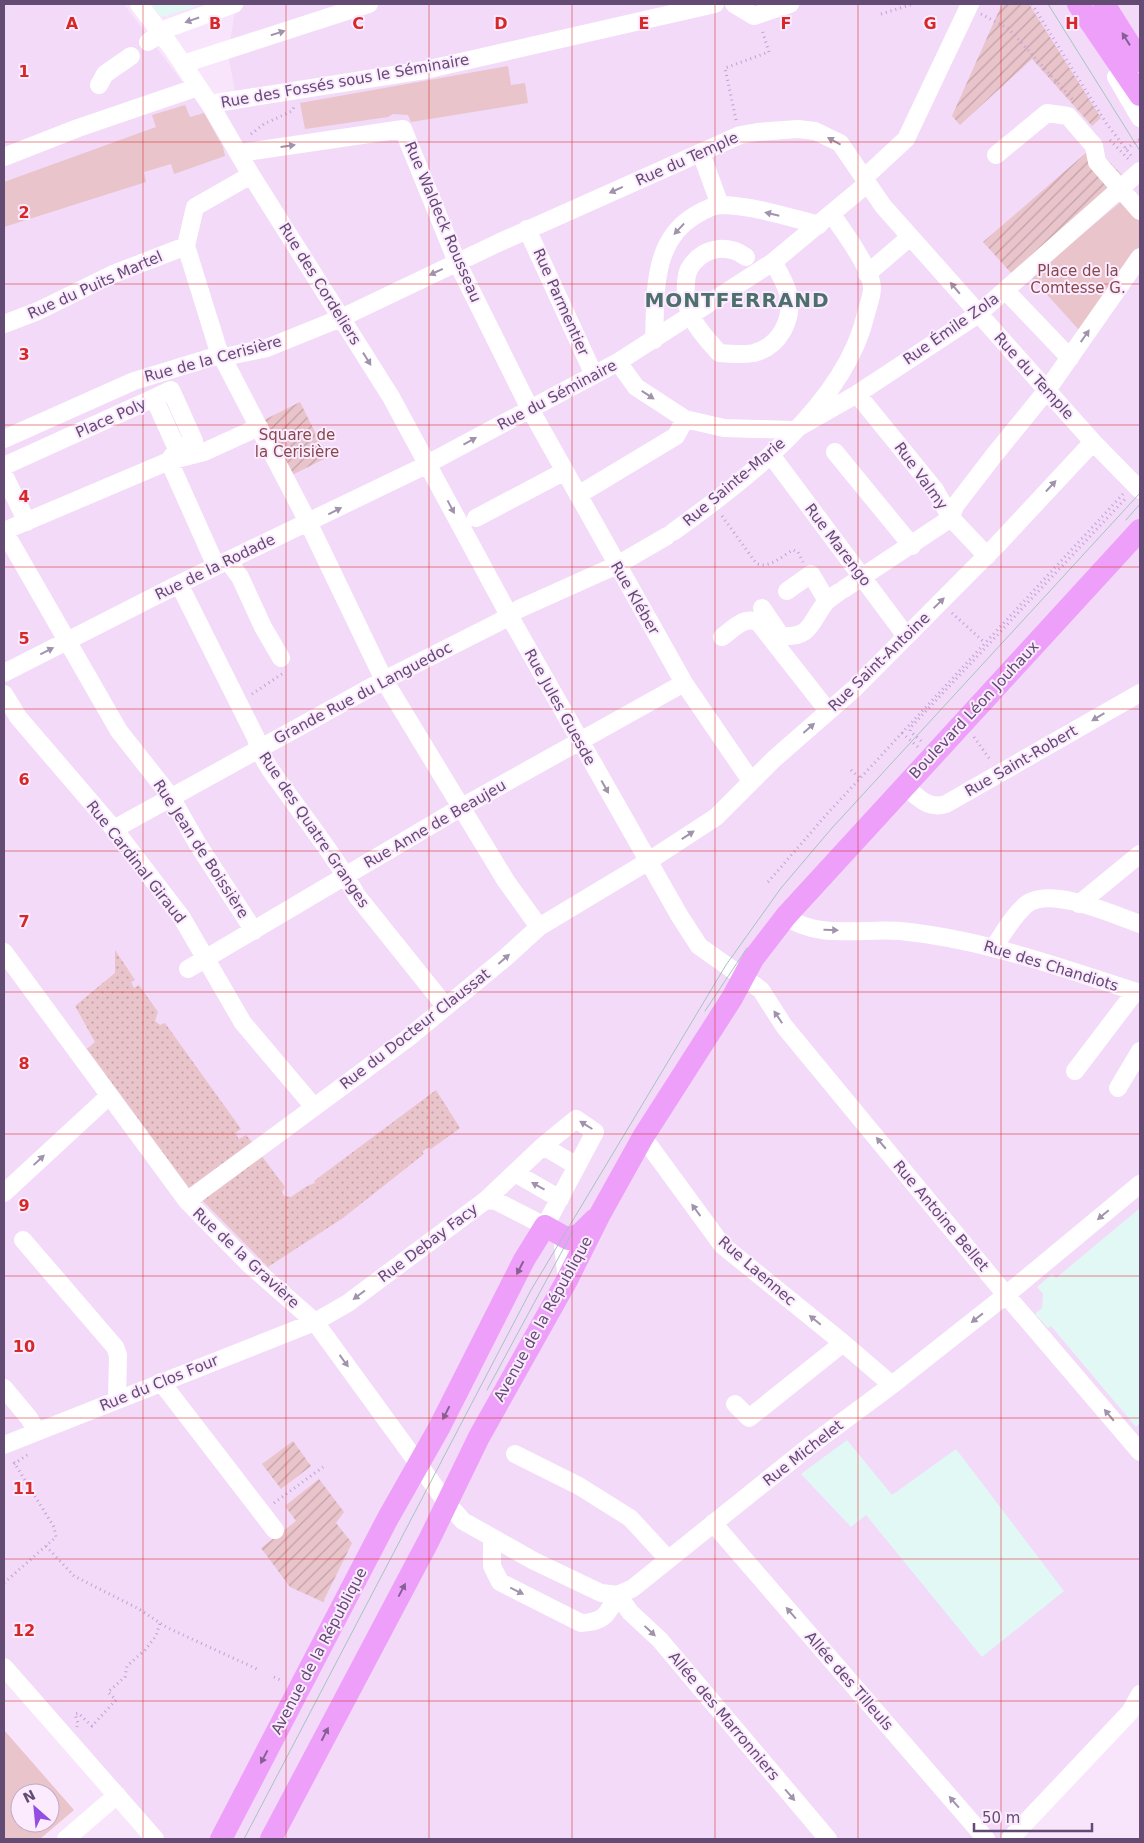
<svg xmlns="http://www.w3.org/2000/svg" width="1144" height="1843" viewBox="0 0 1144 1843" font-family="'DejaVu Sans',sans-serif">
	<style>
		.residential { fill: #f2daf8 }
		.education { fill: #e2f8f5 }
		.grass { fill: url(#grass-dots) }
		.park { fill: #e9c4ca; fill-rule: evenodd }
		.garden { fill: url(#garden-furrows) }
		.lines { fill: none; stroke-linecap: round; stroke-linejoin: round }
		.path { stroke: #c2a0d5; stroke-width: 3; stroke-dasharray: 1 4; stroke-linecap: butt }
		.minor { stroke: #fff; stroke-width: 18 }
		.major { stroke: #ed9ff9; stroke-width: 22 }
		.tram { stroke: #a4c5be; stroke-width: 1 }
		.oneway { fill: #a293ac }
		.oneway2 { fill: #866095 }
		.grid { fill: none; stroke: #d62828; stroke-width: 1; stroke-opacity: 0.55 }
		.labels { text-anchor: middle; stroke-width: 4; stroke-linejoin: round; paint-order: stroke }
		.street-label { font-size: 15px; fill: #644b74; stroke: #fcebff }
		.park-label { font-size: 15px; fill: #85494c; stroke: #fcebff }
		.district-label { font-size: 20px; font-weight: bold; letter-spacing: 1px; fill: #4c706c; stroke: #fcebff }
		.grid-label { font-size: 16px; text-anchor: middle; font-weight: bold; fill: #d62828; stroke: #fcebff; stroke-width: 4; stroke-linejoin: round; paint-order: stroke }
	</style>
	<defs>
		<pattern id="grass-dots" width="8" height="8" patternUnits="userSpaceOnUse" patternTransform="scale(1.25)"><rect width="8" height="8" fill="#e9c4ca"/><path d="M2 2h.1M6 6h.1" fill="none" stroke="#c0a1a9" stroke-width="1.8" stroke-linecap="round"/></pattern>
		<pattern id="garden-furrows" width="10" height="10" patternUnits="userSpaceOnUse" patternTransform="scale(1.25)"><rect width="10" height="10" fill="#e9c4ca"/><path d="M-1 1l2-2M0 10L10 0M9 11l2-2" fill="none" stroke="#c0a1a9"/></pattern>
	</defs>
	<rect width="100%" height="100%" fill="#f8e5fc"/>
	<path class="residential" d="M4 4H124L200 106H238L228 55 235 10 241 4H1140V1694L1010 1839H157L4 1668Z"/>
	<path class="education" d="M151 4H204L161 17Z
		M1140 1208V1423L1136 1427 1051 1326 1048 1328 1035 1314 1042 1308 1043 1294 1037 1287 1052 1274 1056 1278Z
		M847 1440 892 1495 956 1449 1064 1591 982 1657 866 1515 851 1527 801 1474Z"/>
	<path class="grass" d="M115 950 135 980 131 982 134 988 139 985 158 1012 155 1021 160 1025 165 1023 241 1129 235 1133 239 1139 246 1135 252 1142 189 1188 87 1049 95 1042 75 1006 115 973Z
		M436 1090 460 1128 431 1149 429 1147 422 1152 424 1154 343 1218 268 1267 200 1198 261 1155 285 1187 282 1192 284 1196 291 1197 307 1186 315 1183 314 1181Z"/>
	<path class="park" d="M508 66 511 85 525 83 528 103 411 122 408 115 393 114 388 117 305 129 300 103Z
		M185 105 190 117 204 113 223 147 225 156 174 174 171 164 144 172 146 182 4 227V182L156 127 152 115Z
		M1123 200 1140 220V247L1080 331 1031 277Z
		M4 1730 74 1810 40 1839H4ZM20 1793H50V1823H20Z"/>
	<path class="garden" d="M1002 4H1029L1101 118 1092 126 1032 59 960 125 952 116Z
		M1094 146 1124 177 1013 275 983 242Z
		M300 402 327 456 324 459 290 476 262 421Z
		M293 1441 311 1466 281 1489 262 1464Z
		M319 1479 344 1512 336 1523 352 1543 323 1602 290 1587 261 1548 296 1521 285 1506Z"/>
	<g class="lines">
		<path class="path" d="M1032 4 1106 123 1133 158
			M881 14 913 4
			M981 14 1009 29 1074 101
			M736 120 725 68 769 52 762 30
			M251 134 264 124 292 111 294 107
			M1110 140 1130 161
			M1126 149 1140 139
			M722 516 756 563C768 570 782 556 793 550L798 552 803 562
			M952 613 985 643
			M252 694 282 674
			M902 733 918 747
			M974 737 991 761
			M921 741 910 731 911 727 1126 498
			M851 770 860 778
			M768 882 827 814 1123 494
			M14 1464 30 1453
			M274 1503 323 1467
			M46 1546 74 1576 139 1609 166 1627 259 1670
			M4 1583 56 1537 54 1527 12 1459
			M274 1677 282 1681
			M77 1727 78 1723 75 1714 78 1713 92 1726 116 1700 108 1692 125 1677 127 1666 145 1650 156 1636 160 1623"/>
		<path class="minor" d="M139 4 172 48 211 106 251 175 391 397 510 617 679 915 699 946 761 990 784 1026 1006 1295 1140 1452
			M734 4 754 16 790 4
			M148 42 166 29 234 4
			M183 64 369 4
			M1116 77 1140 118
			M99 85 105 74 131 56
			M211 106 216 103 425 70 715 4
			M701 153 720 205
			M241 155 246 152 403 129 457 262 530 409 684 683 751 781
			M996 155 1047 113 1068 116 1094 146 1097 162 1140 211
			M4 157 78 128 198 87
			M251 175 195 207 186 246 218 349 308 522 384 680 506 881 539 927
			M864 178 906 139 970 4
			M527 229 594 375
			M746 257C727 243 702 247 689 269 685 278 685 295 687 304 691 323 707 339 719 353 730 354 743 355 754 353 780 346 794 319 788 293 785 282 779 272 773 262
			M867 274 910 237
			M1006 291 1070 358
			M4 324 38 311 113 274 186 246
			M654 340C656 296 651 242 694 216 702 211 713 205 722 205 755 206 788 217 819 225
			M618 362 636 387 685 419 724 428 794 430
			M857 394 935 490 951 518 987 556
			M154 398 171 390 194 441 177 449
			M794 430 857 394 977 315 1140 171
			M4 439 134 381 216 356 224 357 267 348 341 318 498 243 740 135 757 132 798 129 815 131 840 143 883 206 1093 442 1140 490
			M835 452 912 546
			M771 455 906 636
			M4 466 154 398 177 449 169 461 216 566
			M4 475 27 522
			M578 495 676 436 685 419
			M476 518 565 471
			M4 531 119 731 171 797 197 843 254 931
			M4 531 169 461 204 452 259 427
			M673 532C745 480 845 405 866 314 868 306 872 296 872 288 872 270 843 230 832 215
			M228 561 240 577 263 627 281 658
			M179 584 256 738C260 759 278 780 290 797 313 829 338 861 357 896L446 1007
			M844 589 951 518 955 506 995 454 1047 390 1140 257
			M787 591 811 574 827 601
			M762 608 781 636C813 638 810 621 826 602 830 598 835 595 839 592
			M722 637C734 628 745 615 759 623L828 711
			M4 673 179 584 418 469 618 362 773 262 868 183
			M4 694 18 717 114 829 182 918 243 1023 314 1107
			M904 785C916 796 928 810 946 804L1140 693
			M114 829 384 680 499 622 519 609 617 565 667 536
			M1079 904 1140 854
			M786 916C816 940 864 928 900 931 983 939 1062 968 1140 993
			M994 947C1003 934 1014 914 1027 904 1051 886 1114 915 1140 924
			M4 952 187 1201 249 1264 315 1322 446 1502 463 1521 534 1561 601 1593 618 1595 633 1588 811 1445 892 1385 1006 1295 1140 1184
			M188 969 460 808 684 683
			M1075 1071 1135 992
			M1118 1088 1140 1051
			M643 1137 722 1245 843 1343 892 1385
			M543 1146 577 1166
			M515 1173 560 1199
			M4 1193 109 1096
			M187 1201 408 1038 505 958 539 927 647 862 716 817 774 759 854 689 997 545 1093 442
			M562 1236 567 1280
			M23 1240 115 1347 118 1355 117 1399
			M161 1382 275 1530
			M4 1388 29 1418 37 1432
			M735 1404 749 1418 843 1343
			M4 1445 315 1322 348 1303 486 1200 496 1201 545 1226 595 1132 576 1119 543 1146 486 1200
			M515 1454 579 1486 630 1518 668 1559
			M713 1523 986 1839
			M492 1538V1566L500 1582 581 1623C605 1622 607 1614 618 1595L630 1612 660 1640 828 1839
			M4 1667 155 1839
			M66 1839 117 1795
			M1010 1839 1130 1712 1140 1694"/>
		<path class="major" d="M1078 4 1140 95
			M1104 4 1140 61
			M221 1839 388 1518 439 1428 524 1260 545 1226 568 1239 580 1234 594 1220
			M271 1839 429 1540 479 1437 567 1280 599 1216 643 1137 732 998 753 959 786 916 1140 530"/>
		<path class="tram" d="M1048 4 1140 151
			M1126 520 1140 504
			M705 1011 747 948
			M487 1390 573 1231
			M244 1839 531 1290 726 965 781 888 832 828 1140 493"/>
	</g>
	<defs><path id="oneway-solid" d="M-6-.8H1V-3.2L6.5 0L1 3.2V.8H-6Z" transform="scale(1.25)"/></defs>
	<g class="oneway">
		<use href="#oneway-solid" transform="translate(192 20) rotate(161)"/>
		<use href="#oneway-solid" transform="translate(278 33) rotate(-18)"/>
		<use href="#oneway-solid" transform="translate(834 141) rotate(-151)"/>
		<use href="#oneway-solid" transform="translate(288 146) rotate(-8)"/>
		<use href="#oneway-solid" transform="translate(616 190) rotate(156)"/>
		<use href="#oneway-solid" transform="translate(772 214) rotate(-167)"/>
		<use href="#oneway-solid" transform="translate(679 229) rotate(133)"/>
		<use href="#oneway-solid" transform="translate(436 272) rotate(155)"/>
		<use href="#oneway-solid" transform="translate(955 288) rotate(-130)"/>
		<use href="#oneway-solid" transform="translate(1085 336) rotate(-55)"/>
		<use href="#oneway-solid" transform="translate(367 359) rotate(58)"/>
		<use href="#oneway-solid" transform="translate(648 395) rotate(33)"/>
		<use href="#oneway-solid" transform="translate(470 441) rotate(-29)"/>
		<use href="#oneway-solid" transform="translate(1051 486) rotate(-47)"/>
		<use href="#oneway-solid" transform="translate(451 507) rotate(62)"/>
		<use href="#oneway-solid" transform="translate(335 511) rotate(-27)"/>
		<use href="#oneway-solid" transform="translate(939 603) rotate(-44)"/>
		<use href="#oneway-solid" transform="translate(47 651) rotate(-27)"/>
		<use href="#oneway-solid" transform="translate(1098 717) rotate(149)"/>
		<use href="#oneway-solid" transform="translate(809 728) rotate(-41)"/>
		<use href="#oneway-solid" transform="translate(605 787) rotate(61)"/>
		<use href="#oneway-solid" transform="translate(688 835) rotate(-33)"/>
		<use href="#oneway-solid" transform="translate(831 930) rotate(1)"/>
		<use href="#oneway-solid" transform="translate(504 959) rotate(-41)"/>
		<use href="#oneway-solid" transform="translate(778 1017) rotate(-124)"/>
		<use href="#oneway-solid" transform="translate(586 1125) rotate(-148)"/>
		<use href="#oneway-solid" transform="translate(881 1143) rotate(-130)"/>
		<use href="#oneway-solid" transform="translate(39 1160) rotate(-43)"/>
		<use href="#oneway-solid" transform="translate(538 1186) rotate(-151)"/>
		<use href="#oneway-solid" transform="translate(696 1210) rotate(-126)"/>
		<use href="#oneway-solid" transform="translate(1103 1215) rotate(140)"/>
		<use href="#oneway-solid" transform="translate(359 1295) rotate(143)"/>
		<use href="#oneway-solid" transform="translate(977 1318) rotate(142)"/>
		<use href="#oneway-solid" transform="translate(815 1320) rotate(-141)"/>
		<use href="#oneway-solid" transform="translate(344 1361) rotate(54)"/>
		<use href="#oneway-solid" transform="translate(1109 1415) rotate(-130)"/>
		<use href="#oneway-solid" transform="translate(517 1591) rotate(26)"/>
		<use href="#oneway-solid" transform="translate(791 1613) rotate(-131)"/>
		<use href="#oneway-solid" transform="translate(650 1631) rotate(43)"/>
		<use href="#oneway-solid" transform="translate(790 1795) rotate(49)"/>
		<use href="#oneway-solid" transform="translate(954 1802) rotate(-131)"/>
	</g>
	<g class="oneway2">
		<use href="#oneway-solid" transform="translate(1126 39) rotate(-122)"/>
		<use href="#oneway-solid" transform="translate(520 1268) rotate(117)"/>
		<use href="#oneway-solid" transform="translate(446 1413) rotate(117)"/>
		<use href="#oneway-solid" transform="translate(402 1590) rotate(-62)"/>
		<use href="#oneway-solid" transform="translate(325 1734) rotate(-63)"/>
		<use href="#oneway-solid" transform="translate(264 1757) rotate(118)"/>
	</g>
	<path class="grid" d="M143 4V1839M286 4V1839M429 4V1839M572 4V1839M715 4V1839M858 4V1839M1001 4V1839M4 142H1140M4 284H1140M4 425H1140M4 567H1140M4 709H1140M4 851H1140M4 992H1140M4 1134H1140M4 1276H1140M4 1418H1140M4 1559H1140M4 1701H1140"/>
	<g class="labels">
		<g class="street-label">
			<text transform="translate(345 81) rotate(-10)" y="5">Rue des Fossés sous le Séminaire</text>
			<text transform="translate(687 159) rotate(-24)" y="5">Rue du Temple</text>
			<text transform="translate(443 222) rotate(67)" y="5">Rue Waldeck Rousseau</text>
			<text transform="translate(320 284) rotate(58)" y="5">Rue des Cordeliers</text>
			<text transform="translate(95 285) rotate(-24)" y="5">Rue du Puits Martel</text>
			<text transform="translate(561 302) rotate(66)" y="5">Rue Parmentier</text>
			<text transform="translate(951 329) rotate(-35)" y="5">Rue Émile Zola</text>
			<text transform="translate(213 359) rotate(-15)" y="5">Rue de la Cerisière</text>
			<text transform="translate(1034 376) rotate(48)" y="5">Rue du Temple</text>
			<text transform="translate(557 395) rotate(-28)" y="5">Rue du Séminaire</text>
			<text transform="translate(111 418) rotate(-24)" y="5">Place Poly</text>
			<text transform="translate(921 476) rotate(54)" y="5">Rue Valmy</text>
			<text transform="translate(734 482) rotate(-40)" y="5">Rue Sainte-Marie</text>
			<text transform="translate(838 545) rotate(53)" y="5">Rue Marengo</text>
			<text transform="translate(215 567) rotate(-26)" y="5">Rue de la Rodade</text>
			<text transform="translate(635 598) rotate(60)" y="5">Rue Kléber</text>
			<text transform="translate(879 662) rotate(-44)" y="5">Rue Saint-Antoine</text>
			<text transform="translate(363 693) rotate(-28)" y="5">Grande Rue du Languedoc</text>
			<text transform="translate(560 707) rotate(61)" y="5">Rue Jules Guesde</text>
			<text transform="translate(974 710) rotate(-47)" y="5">Boulevard Léon Jouhaux</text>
			<text transform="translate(1021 761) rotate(-30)" y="5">Rue Saint-Robert</text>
			<text transform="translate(435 824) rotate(-30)" y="5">Rue Anne de Beaujeu</text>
			<text transform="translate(314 830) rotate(56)" y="5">Rue des Quatre Granges</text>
			<text transform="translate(201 849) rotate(57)" y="5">Rue Jean de Boissière</text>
			<text transform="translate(136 862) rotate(52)" y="5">Rue Cardinal Giraud</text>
			<text transform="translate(1051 966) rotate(17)" y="5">Rue des Chandiots</text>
			<text transform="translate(415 1029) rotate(-38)" y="5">Rue du Docteur Claussat</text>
			<text transform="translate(941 1216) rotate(50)" y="5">Rue Antoine Bellet</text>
			<text transform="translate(428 1243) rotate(-37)" y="5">Rue Debay Facy</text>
			<text transform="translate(246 1258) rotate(43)" y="5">Rue de la Gravière</text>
			<text transform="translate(757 1271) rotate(41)" y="5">Rue Laennec</text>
			<text transform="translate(543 1319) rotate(-61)" y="5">Avenue de la République</text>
			<text transform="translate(159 1383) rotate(-22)" y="5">Rue du Clos Four</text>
			<text transform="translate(803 1453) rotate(-38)" y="5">Rue Michelet</text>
			<text transform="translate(319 1651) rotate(-62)" y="5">Avenue de la République</text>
			<text transform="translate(849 1681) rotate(49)" y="5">Allée des Tilleuls</text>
			<text transform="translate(724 1716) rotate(50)" y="5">Allée des Marronniers</text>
		</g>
		<g class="park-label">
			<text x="1078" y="276">Place de la<tspan x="1078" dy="17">Comtesse G.</tspan></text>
			<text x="297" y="440">Square de<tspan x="297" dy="17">la Cerisière</tspan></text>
		</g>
		<g class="district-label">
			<text x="737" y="307">MONTFERRAND</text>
		</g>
	</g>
	<g class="grid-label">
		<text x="72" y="29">A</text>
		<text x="215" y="29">B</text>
		<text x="358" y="29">C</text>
		<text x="501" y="29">D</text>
		<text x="644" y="29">E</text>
		<text x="786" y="29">F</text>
		<text x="930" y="29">G</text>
		<text x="1072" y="29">H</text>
		<text x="24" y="77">1</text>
		<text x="24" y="218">2</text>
		<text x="24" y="360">3</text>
		<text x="24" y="502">4</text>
		<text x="24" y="644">5</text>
		<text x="24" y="785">6</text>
		<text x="24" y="927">7</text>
		<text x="24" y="1069">8</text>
		<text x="24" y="1211">9</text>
		<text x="24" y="1352">10</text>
		<text x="24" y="1494">11</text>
		<text x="24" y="1636">12</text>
	</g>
	<rect width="1144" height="1843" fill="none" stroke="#644b74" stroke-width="10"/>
	<g transform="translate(35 1808) rotate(333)"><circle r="24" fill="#fcebff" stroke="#bfabc7"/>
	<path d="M0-4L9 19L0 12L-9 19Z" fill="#934de3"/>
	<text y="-8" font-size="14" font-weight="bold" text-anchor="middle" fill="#644b74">N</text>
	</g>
	<path d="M974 1823v8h118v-8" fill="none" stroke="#644b74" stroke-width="2.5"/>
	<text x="982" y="1823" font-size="15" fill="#644b74" stroke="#fcebff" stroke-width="4" paint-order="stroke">50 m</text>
</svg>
